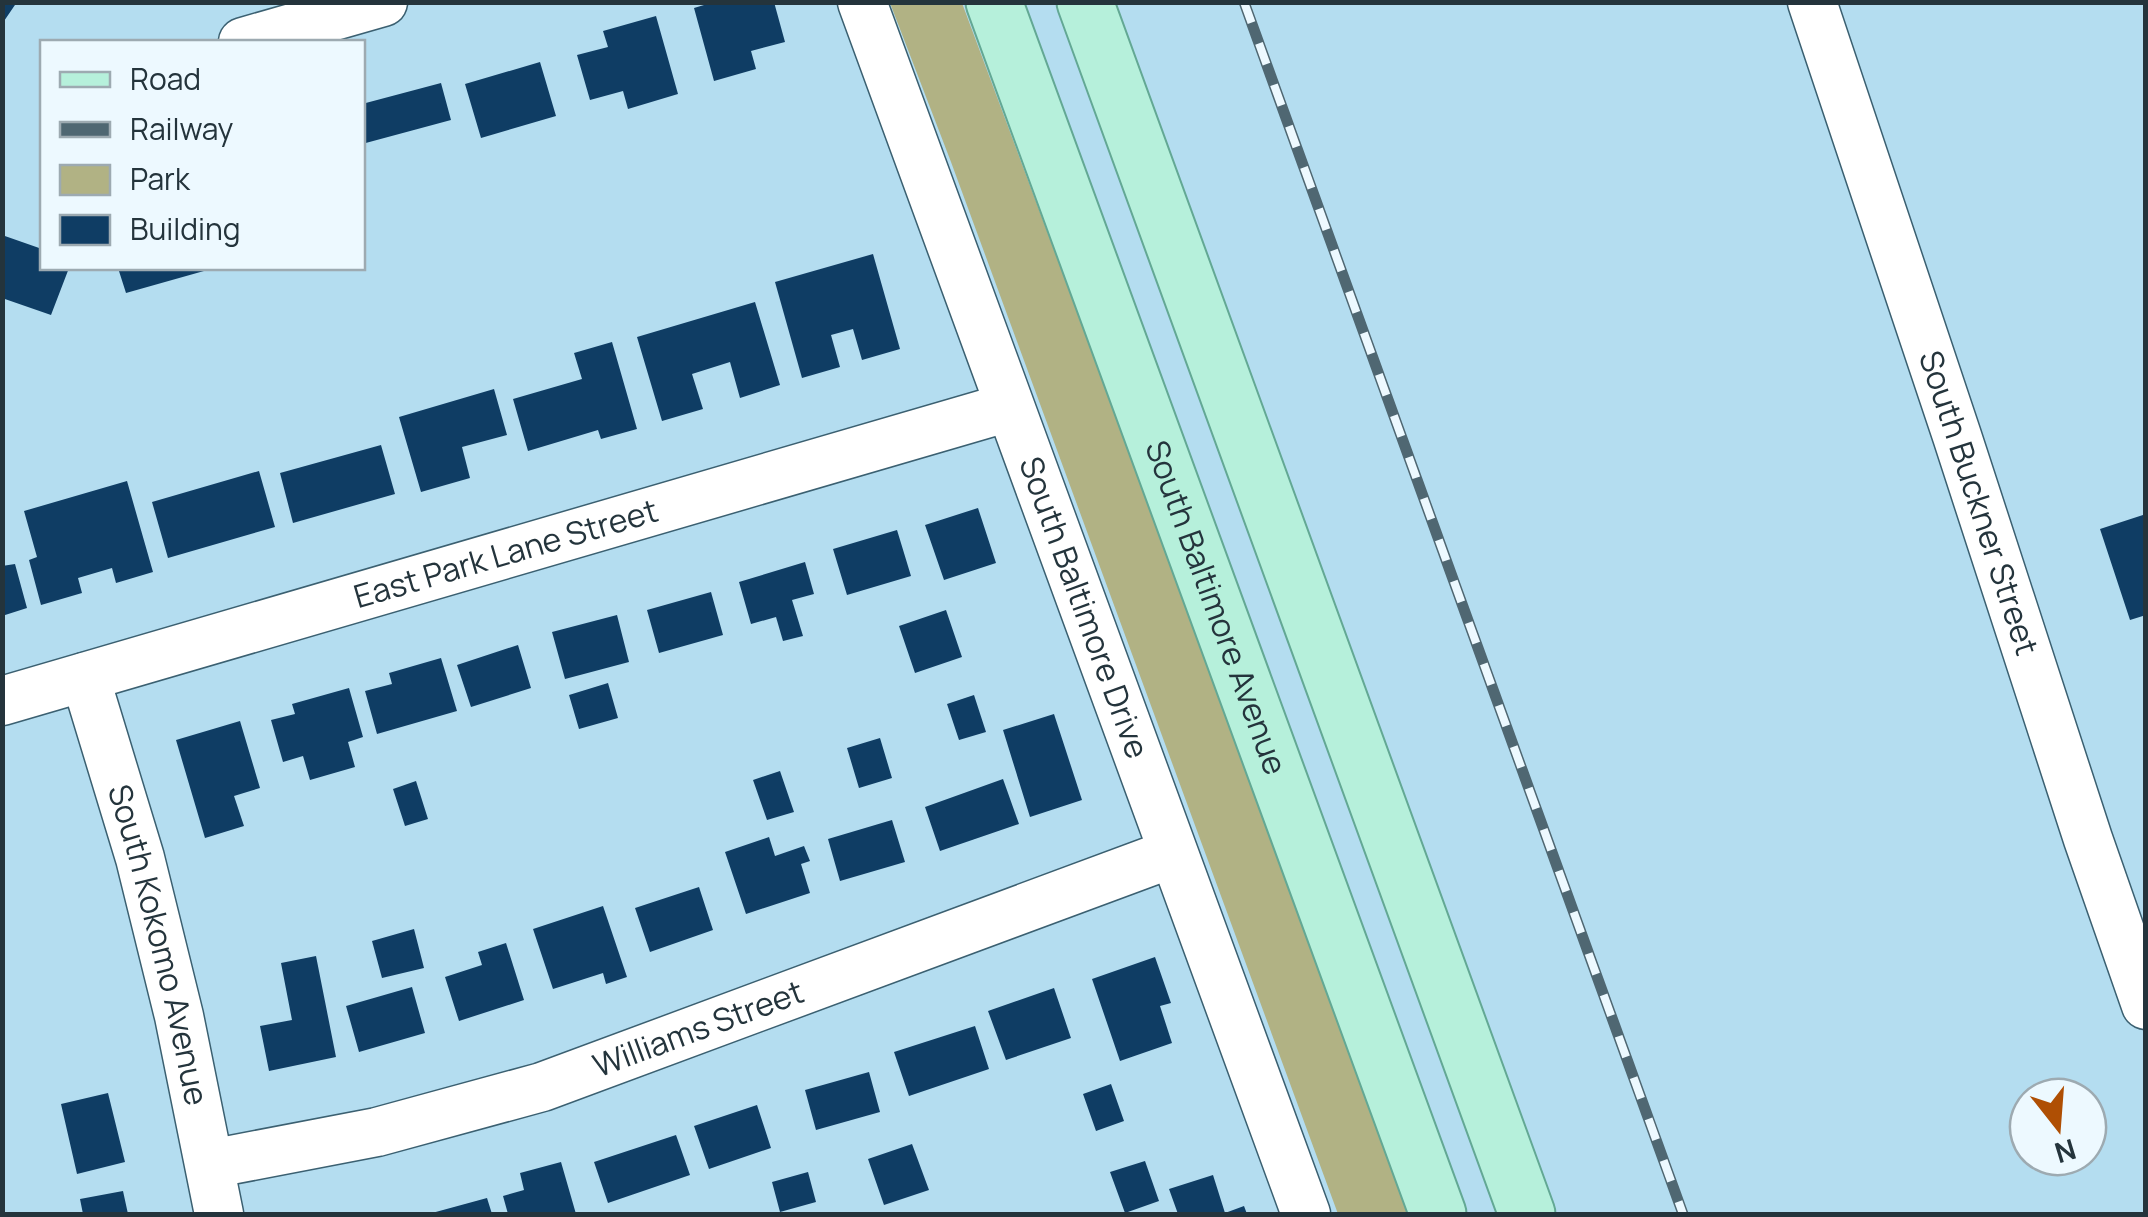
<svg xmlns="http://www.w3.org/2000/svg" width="2148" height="1217" viewBox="0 0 2148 1217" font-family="Manrope,sans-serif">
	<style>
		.green { fill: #b1b284 }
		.building { fill: #0f3d64 }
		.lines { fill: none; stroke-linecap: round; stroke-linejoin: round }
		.minor-casing { stroke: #3b6071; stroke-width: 51 }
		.major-casing { stroke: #63a894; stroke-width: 59 }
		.minor { stroke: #fff; stroke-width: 48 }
		.major { stroke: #b6f0db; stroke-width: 55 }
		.rail-casing { stroke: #4f6772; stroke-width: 11 }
		.rail { stroke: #edf9ff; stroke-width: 8; stroke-dasharray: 22; stroke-linecap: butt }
		.labels { text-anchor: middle; stroke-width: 10; stroke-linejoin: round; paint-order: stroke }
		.street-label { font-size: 32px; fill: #24343c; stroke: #edf9ff }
	</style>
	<rect width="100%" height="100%" fill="#b4ddf0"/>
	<path class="green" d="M890 3H962L1208 663 1408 1214H1338L951 162Z"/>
	<path class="building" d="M2 2H17L2 24Z
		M714 2H774L785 42 751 51 756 69 714 81 694 8Z
		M656 16 678 94 628 109 623 91 590 100 577 55 608 47 603 31Z
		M540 62 556 116 481 138 465 84Z
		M441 83 451 120 362 144V104Z
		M2 235 42 249V268H69L51 315 2 298Z
		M873 254 900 349 862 360 853 329 831 335 840 367 802 378 775 282Z
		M118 268H211V269L126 293Z
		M755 302 780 385 740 398 730 362 692 374 703 409 662 421 637 337Z
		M612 342 637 429 601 439 598 430 528 451 513 399 582 379 574 353Z
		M494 389 507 435 462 447 470 478 421 492 399 417Z
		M381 445 395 494 293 523 280 473Z
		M259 471 275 527 168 558 152 502Z
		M127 481 153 572 116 583 112 568 78 578 82 593 41 605 29 560 37 557 24 511Z
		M978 508 996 563 944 580 925 525Z
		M2146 514V615L2130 620 2100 529Z
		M897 530 911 576 847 595 833 549Z
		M805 562 814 594 792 600 803 636 783 641 776 617 751 624 739 582Z
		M15 564 27 608 2 616V566Z
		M711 592 723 635 659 653 647 610Z
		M946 610 962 657 915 673 899 626Z
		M617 615 629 662 565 679 552 632Z
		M518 645 531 688 471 707 457 665Z
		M441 658 457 711 377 734 365 691 392 684 389 673Z
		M608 683 618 718 579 729 569 695Z
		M349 688 363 737 348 742 355 767 310 780 303 756 283 762 271 720 295 714 292 704Z
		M974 695 986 732 959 740 947 704Z
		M1054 714 1082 800 1030 817 1003 730Z
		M240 721 260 788 234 796 244 826 205 838 176 740Z
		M880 738 892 778 859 788 847 748Z
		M780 771 794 812 767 820 753 780Z
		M1003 779 1019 824 940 851 925 807Z
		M416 781 428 819 405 826 393 789Z
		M892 820 905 862 840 881 828 839Z
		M769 837 775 856 804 846 810 861 801 864 810 893 746 914 725 852Z
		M699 887 713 930 650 952 635 908Z
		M603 906 627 977 606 984 603 973 553 989 533 929Z
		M414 929 424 968 382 978 372 941Z
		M506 943 524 1000 459 1021 445 977 482 965 478 952Z
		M316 956 336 1057 269 1071 260 1026 292 1020 281 963Z
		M1155 957 1171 1003 1160 1006 1172 1043 1120 1061 1092 979Z
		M412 987 425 1033 359 1052 346 1006Z
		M1054 988 1071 1038 1006 1060 988 1011Z
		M975 1026 989 1069 909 1096 894 1052Z
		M869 1072 880 1112 816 1130 805 1090Z
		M1111 1084 1124 1121 1096 1131 1083 1094Z
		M108 1093 125 1162 77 1174 61 1104Z
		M757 1105 771 1148 709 1169 694 1126Z
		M676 1135 690 1175 608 1203 594 1162Z
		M912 1144 929 1190 884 1205 868 1159Z
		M1145 1161 1159 1201 1125 1213 1110 1172Z
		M561 1162 576 1214H508L503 1196 524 1190 520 1173Z
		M808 1172 816 1202 780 1212 772 1182Z
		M1213 1175 1225 1213 1244 1206 1247 1214H1178L1169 1189Z
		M123 1191 128 1214H83L80 1199Z
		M487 1198 492 1214H433L432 1213Z"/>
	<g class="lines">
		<defs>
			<g id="minor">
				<path id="s1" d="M862 2 1306 1214"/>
				<path id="s2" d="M1812 2 1957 436 2088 839 2146 1005"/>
				<path d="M243 42 383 2"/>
				<path id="s3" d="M85 677 140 858 179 1016 219 1214"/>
				<path id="s4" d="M2 701 1009 407"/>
				<path id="s5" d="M210 1164 377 1132 542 1087 1173 853"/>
			</g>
			<g id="major">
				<path id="s6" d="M994 2 1438 1214"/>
				<path d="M1085 2 1527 1214"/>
			</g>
		</defs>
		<use href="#minor" class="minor-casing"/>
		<use href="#major" class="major-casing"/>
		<use href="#minor" class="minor"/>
		<use href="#major" class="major"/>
		<defs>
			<path id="rail" d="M1244 2 1683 1214"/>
		</defs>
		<use href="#rail" class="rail-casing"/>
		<use href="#rail" class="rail"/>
	</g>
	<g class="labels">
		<g class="street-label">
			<text dy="11" stroke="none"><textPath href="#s2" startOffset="528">South Buckner Street</textPath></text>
			<text dy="11" stroke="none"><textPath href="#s4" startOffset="525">East Park Lane Street</textPath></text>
			<text dy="11" stroke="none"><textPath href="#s6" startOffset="645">South Baltimore Avenue</textPath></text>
			<text dy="11" stroke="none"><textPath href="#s1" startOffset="645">South Baltimore Drive</textPath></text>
			<text dy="11" stroke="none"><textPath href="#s3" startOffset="278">South Kokomo Avenue</textPath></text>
			<text dy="11" stroke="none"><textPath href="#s5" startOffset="508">Williams Street</textPath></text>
		</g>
	</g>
	<rect width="2148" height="1217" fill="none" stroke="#24343c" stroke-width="10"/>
	<rect x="40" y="40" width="325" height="230" fill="#edf9ff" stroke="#9daab1" stroke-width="2.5"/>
	<rect x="60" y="72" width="50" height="15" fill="#b6f0db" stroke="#9daab1" stroke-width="2.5"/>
	<text x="130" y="90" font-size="30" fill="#24343c">Road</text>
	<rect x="60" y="122" width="50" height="15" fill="#4f6772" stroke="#9daab1" stroke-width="2.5"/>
	<text x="130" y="140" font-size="30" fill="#24343c">Railway</text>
	<rect x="60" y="165" width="50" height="30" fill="#b1b284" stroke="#9daab1" stroke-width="2.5"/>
	<text x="130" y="190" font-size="30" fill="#24343c">Park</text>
	<rect x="60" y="215" width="50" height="30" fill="#0f3d64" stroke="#9daab1" stroke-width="2.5"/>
	<text x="130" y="240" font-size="30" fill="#24343c">Building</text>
	<g transform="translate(2058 1127) rotate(163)"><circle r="48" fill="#edf9ff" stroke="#9daab1" stroke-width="2.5"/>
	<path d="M0-8L18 38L0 25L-18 38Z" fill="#af4f04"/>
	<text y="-15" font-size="28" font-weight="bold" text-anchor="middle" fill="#24343c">N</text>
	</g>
</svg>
